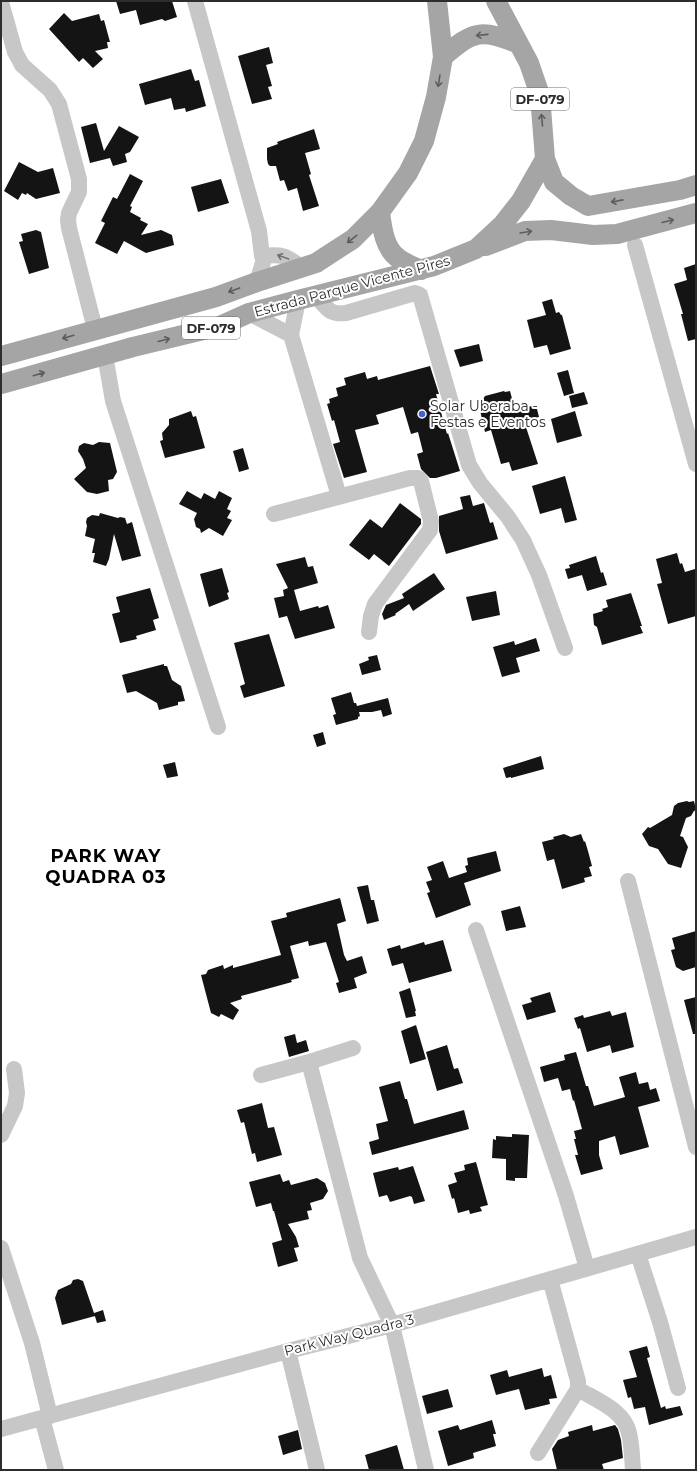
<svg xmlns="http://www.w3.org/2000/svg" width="697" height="1471" viewBox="0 0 697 1471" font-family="Montserrat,sans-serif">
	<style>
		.building { fill: #141414 }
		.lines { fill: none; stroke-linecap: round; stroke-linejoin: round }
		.minor { stroke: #c7c7c7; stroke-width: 16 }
		.major { stroke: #a5a5a5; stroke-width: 20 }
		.oneway { stroke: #5d5d5d }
		.oneway2 { stroke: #727272 }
		.poi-dot { fill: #4561cf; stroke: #fff; stroke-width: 1.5 }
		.labels { text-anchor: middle; stroke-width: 4; stroke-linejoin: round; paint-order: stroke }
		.shield { fill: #fff; stroke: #6c6c6c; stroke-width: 1 }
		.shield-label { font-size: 13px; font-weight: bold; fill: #2d2d2d }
		.street-label { font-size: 14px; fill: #2d2d2d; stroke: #fff }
		.poi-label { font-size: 14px; fill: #2d2d2d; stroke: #fff; text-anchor: start }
		.district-label { font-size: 18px; font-weight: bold; letter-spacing: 1px; fill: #000; stroke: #fff }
	</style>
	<rect width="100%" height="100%" fill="#fff"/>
	<path class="building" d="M116 1H172L177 17 165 21 162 19 140 25 136 10 120 14Z
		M64 13 72 21 99 14 101 21 104 20 110 42H107L108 48 95 51 103 59 93 68 83 58 79 62 49 29Z
		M269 47 273 63 266 65 272 86 268 87 272 99 252 104 238 56Z
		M191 69 195 81 199 80 206 106 186 112 185 108 174 110 171 98 145 105 139 84Z
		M96 123 104 151 119 126 139 137 130 152 125 154 127 162 113 166 110 158 90 163 81 127Z
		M314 129 320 149 305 153 311 174 309 175 319 206 303 211 297 188 288 191 284 180 280 181 276 166H270L268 164 267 159V148L278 144 277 142Z
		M19 162 38 172 53 168 60 193 36 199 27 193 26 195 22 193 18 200 4 191Z
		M130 174 143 181 130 206 132 207 130 212 141 218 140 220 148 224 141 235 161 230 172 235 174 245 146 253 124 241 117 254 95 243 105 223 101 221 113 197 117 199Z
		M221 179 229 203 198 212 191 187Z
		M36 230 41 232 49 268 29 274 19 242 23 241 21 234Z
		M696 264V339L688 341 681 314H683L674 284 687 280 684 268Z
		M552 299 556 313 559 312 561 315H562L571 349 550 355 547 345 534 348 527 320 546 315 542 302Z
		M479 344 483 361 460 367 454 350Z
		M430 366 439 394H436L447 434 448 433 460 471 436 478H430L421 469 417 454 423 452 418 432 411 434 403 407 376 415 379 424 355 430 367 472 344 478 333 444 340 442 334 420 332 421 327 404 330 403 329 399 338 396 336 388 346 385 344 378 365 372 367 379 377 376 378 380Z
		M568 370 574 393 564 396 557 373Z
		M504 391 505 392 510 391 515 410 536 405 539 417 524 421 538 464 512 471 509 462 501 464 491 430 485 432 479 406 485 396Z
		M584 392 588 404 572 408 569 396Z
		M191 411 193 417 196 416 205 448 165 458 160 441 163 440 162 433 169 425V419Z
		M575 411 582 436 557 443 551 419Z
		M99 442 110 443 117 472 113 479 108 480 109 491 97 494 87 492 74 479 86 468 83 459 78 451 79 446 84 443 93 445Z
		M243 448 249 469 239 472 233 451Z
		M565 476 577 520 565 523 561 508 540 514 532 486Z
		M187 491 201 499 204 493 215 499 219 491 232 498 227 509 231 511 227 518 232 520 223 536 209 528 201 533 200 529 196 527 194 519 197 513 179 504Z
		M470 495 473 506 484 503 490 523 493 522 498 539 446 554 439 531V516L463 509 460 497Z
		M400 503 421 519V524L389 566 374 554 369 560 349 545 370 519 382 528Z
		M100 513 118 518 120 517 125 518 127 524 132 522 141 556 122 561 114 534 109 559 106 566 93 562 95 553H92L95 539 85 536 87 526 86 522 87 518 92 515 99 516Z
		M677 553 680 564 682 563 685 572 695 569 696 574V616L668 624 657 584 662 583 656 559Z
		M596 556 601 573 603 572 607 585 587 591 582 575 568 579 565 569 570 568 569 565Z
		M305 557 308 567 313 566 318 583 294 590 300 611 318 606 319 608 328 605 335 628 295 639 287 616 279 618 274 598 284 596 283 590 288 588 276 564Z
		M222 568 229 592 227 593 229 599 209 607 200 574Z
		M434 573 445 589 413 611 409 604 395 614 396 615 384 620 382 614 386 605 404 598 402 594Z
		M150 588 159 618 153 620 156 630 136 636 137 639 120 643 112 614 120 612 116 597Z
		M496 591 500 615 472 621 466 597Z
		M631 593 642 626H640L643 633 602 645 597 627 594 625 593 614 603 611 602 609 608 607 606 600Z
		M269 634 285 686 244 698 240 686 245 684 234 643Z
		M536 638 540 651 516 658 520 672 502 677 493 647 514 641 515 645Z
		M377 655 381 670 362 675 359 664 369 660 368 657Z
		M164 664V666H167L172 680 181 686 185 701 178 702V705L159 710 157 703 136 691 127 693 122 675Z
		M351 692 354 703H356L357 706 388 698 392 714 383 717 381 710 372 712H359L360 716 358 717V719L336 725 333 715 336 714 331 698Z
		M323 732 326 744 317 747 313 735Z
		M541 756 544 769 511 778V777L506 778 503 768Z
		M175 762 178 776 167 778 163 765Z
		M687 801 689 802 694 801 696 810 694 811 691 816 686 818 680 836 683 837 688 847 681 868 668 864 658 849 649 846 642 834 648 827 650 828 672 815 674 806 678 803Z
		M564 834 571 837 581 834 584 842 585 841 588 851 592 866 589 867 592 876 584 878 585 882 562 889 554 859 547 861 542 842 554 839 553 837Z
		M496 851 501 871 464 883 471 905 436 918 427 893 430 892 426 882 432 880 427 867 443 861 449 878 467 872 465 866 468 865 467 858Z
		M368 885 371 900H374L379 921 367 924 357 887Z
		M340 898 346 921 337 924 344 955 347 961 362 956 367 973 354 978 357 988 339 993 336 983 339 982 326 942 309 946 308 941 290 946 299 978 291 980 292 982 241 996 242 999 230 1003 239 1010 233 1020 221 1014 219 1017 211 1013 201 975 206 974 208 970 223 965 224 969 233 965V968L281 955 271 921 287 917 286 913Z
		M520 906 526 927 506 931 501 911Z
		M696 931V967L683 971 676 967 671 950 675 949 672 938Z
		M443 940 452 971 409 983 403 963 392 966 387 949 400 945 401 949 424 942 425 945Z
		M410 988 416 1011H415L416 1016 406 1018 399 992Z
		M550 992 556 1012 527 1020 522 1005 532 1002 530 998Z
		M696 997V1034H693L684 1000Z
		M610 1011 612 1016 626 1012 634 1047 612 1053 610 1045 587 1052 580 1028 578 1029 574 1018 583 1015 584 1018Z
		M416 1025 426 1059 410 1064 401 1031Z
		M295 1034 297 1043 306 1040 309 1051 289 1057 284 1037Z
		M447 1045 454 1069 458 1068 463 1083 437 1091 426 1052Z
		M576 1052 586 1086H588L594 1106 625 1097 619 1077 636 1072 639 1084 648 1082 650 1090 656 1088 660 1101 638 1107 649 1147 620 1155 615 1136 599 1141V1155L603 1169 581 1175 575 1155H578L574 1139H576L574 1131 582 1129 574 1100 573 1101 570 1089 562 1091 558 1078 544 1082 540 1067 565 1060 564 1055Z
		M400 1081 405 1099H407L414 1124 464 1110 469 1129 372 1155 369 1142 379 1139 376 1124 388 1121 379 1087Z
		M262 1103 268 1128 274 1127 282 1155 257 1162 255 1153 252 1154 244 1122 241 1123 237 1110Z
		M512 1134 529 1135 527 1178H515V1181L506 1180V1159L492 1158 493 1139 496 1140V1136L512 1137Z
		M476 1162 488 1205 480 1207 482 1211 470 1214 469 1210 458 1213 454 1198 452 1199 448 1185 457 1182 454 1173 465 1170 464 1165Z
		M413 1166 425 1201 414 1204 412 1197 410 1196 390 1202 387 1195 379 1197 373 1173 398 1167 399 1170Z
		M280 1174 283 1182 289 1180 291 1185 317 1178 325 1183 328 1191 323 1199 310 1203 312 1210 307 1211 309 1219 288 1224 296 1237 299 1247 294 1248 298 1261 278 1267 272 1243 282 1240 274 1211H273L271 1203 256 1207 249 1182Z
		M78 1279 83 1281 95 1316 62 1325 55 1298 58 1290 71 1284 73 1280Z
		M103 1310 106 1321 97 1323 94 1313Z
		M647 1346 650 1357 647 1358 661 1408 665 1406 666 1409 680 1406 683 1415 649 1425 645 1407 634 1409 631 1397 628 1398 623 1380 637 1377 629 1351Z
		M542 1368 544 1377 551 1375 557 1398 549 1399 550 1404 525 1410 519 1389 496 1395 490 1375 507 1370 509 1377Z
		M448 1389 453 1407 427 1414 422 1396Z
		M492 1420 496 1434H493L496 1446 473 1453 474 1458 448 1466 438 1431 458 1425 460 1430Z
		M592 1425 593 1431 615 1425 618 1429 621 1440 623 1458 602 1464 604 1470H557L552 1449 558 1440 569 1436 568 1432Z
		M298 1430 302 1449 283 1455 278 1436Z
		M397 1445 404 1470H369L365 1455Z"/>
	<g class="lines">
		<path class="minor" d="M195 1 259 231 262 256 264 259 257 282
			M1 2 15 52 22 65 50 90 59 104 79 179V192L69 213 68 220 69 228 95 329
			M635 245 696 464
			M262 256C282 254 286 255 302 268
			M316 296C327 308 329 315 346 313L415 293 420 295 469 465 480 483 508 517 523 540 539 575 565 648
			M298 300 291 335 339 496
			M249 313 291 335
			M105 355 113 401 218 727
			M274 514 410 478H418L421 481 431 521 430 530 375 604 371 616 369 632
			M628 881 696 1147
			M476 930 566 1196 587 1268
			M353 1048 309 1062 360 1258 392 1325 426 1470
			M261 1075 309 1062
			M1 1135 15 1106 17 1093 14 1069
			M1 1248 32 1343 50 1416
			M638 1254 660 1322 678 1388
			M288 1351 317 1470
			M578 1389C596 1400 624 1410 629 1433 632 1445 632 1458 633 1470
			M42 1418 56 1470
			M1 1429 288 1351 392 1325 696 1237
			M538 1453 578 1389V1381L550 1279"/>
		<path class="major" d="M443 57C474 30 481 29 519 44
			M545 159 554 182 571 196 588 206 680 190 696 185
			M380 212C382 227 384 248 398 258 404 263 413 266 421 270
			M486 246 525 231 551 230 593 235 617 234 696 213
			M1 356 216 297 257 282 316 263 353 239 380 212 408 173 424 141 436 97 443 57 437 1
			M1 384 133 347 220 326 249 313 298 300 434 266 476 249 503 224 521 201 545 159 540 95 529 63 496 1"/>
	</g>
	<defs><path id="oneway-shaft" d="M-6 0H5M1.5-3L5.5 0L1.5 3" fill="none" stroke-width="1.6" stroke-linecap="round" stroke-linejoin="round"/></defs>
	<g class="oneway">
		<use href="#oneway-shaft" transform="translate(482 35) rotate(174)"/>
		<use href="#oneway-shaft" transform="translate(439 81) rotate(99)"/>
		<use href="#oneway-shaft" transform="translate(542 120) rotate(-95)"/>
		<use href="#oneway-shaft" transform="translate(617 201) rotate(169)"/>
		<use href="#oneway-shaft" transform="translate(668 221) rotate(-14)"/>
		<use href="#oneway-shaft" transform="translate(526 232) rotate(-9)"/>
		<use href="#oneway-shaft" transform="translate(352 239) rotate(142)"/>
		<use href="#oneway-shaft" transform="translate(234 290) rotate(160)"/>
		<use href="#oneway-shaft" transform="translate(68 337) rotate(164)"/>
		<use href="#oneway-shaft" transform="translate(164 340) rotate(-14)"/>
		<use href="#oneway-shaft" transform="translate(39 374) rotate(-16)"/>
	</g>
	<use class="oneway2" href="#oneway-shaft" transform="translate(283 257) rotate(-160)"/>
	<circle class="poi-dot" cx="422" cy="414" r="4"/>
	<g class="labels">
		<g class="shield">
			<rect x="511" y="88" width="58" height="22" rx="3"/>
			<rect x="182" y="317" width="58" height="22" rx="3"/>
		</g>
		<g class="shield-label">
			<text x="540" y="104">DF-079</text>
			<text x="211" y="333">DF-079</text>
		</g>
		<g class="street-label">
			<text transform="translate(352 286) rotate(-15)" y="5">Estrada Parque Vicente Pires</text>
			<text transform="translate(349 1335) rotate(-14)" y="5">Park Way Quadra 3</text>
		</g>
		<g class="poi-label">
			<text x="430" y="411">Solar Uberaba -<tspan x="430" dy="16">Festas e Eventos</tspan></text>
		</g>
		<g class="district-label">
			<text x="106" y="862">PARK WAY<tspan x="106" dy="21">QUADRA 03</tspan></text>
		</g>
	</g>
	<rect width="697" height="1471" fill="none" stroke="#2d2d2d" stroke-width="4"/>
</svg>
